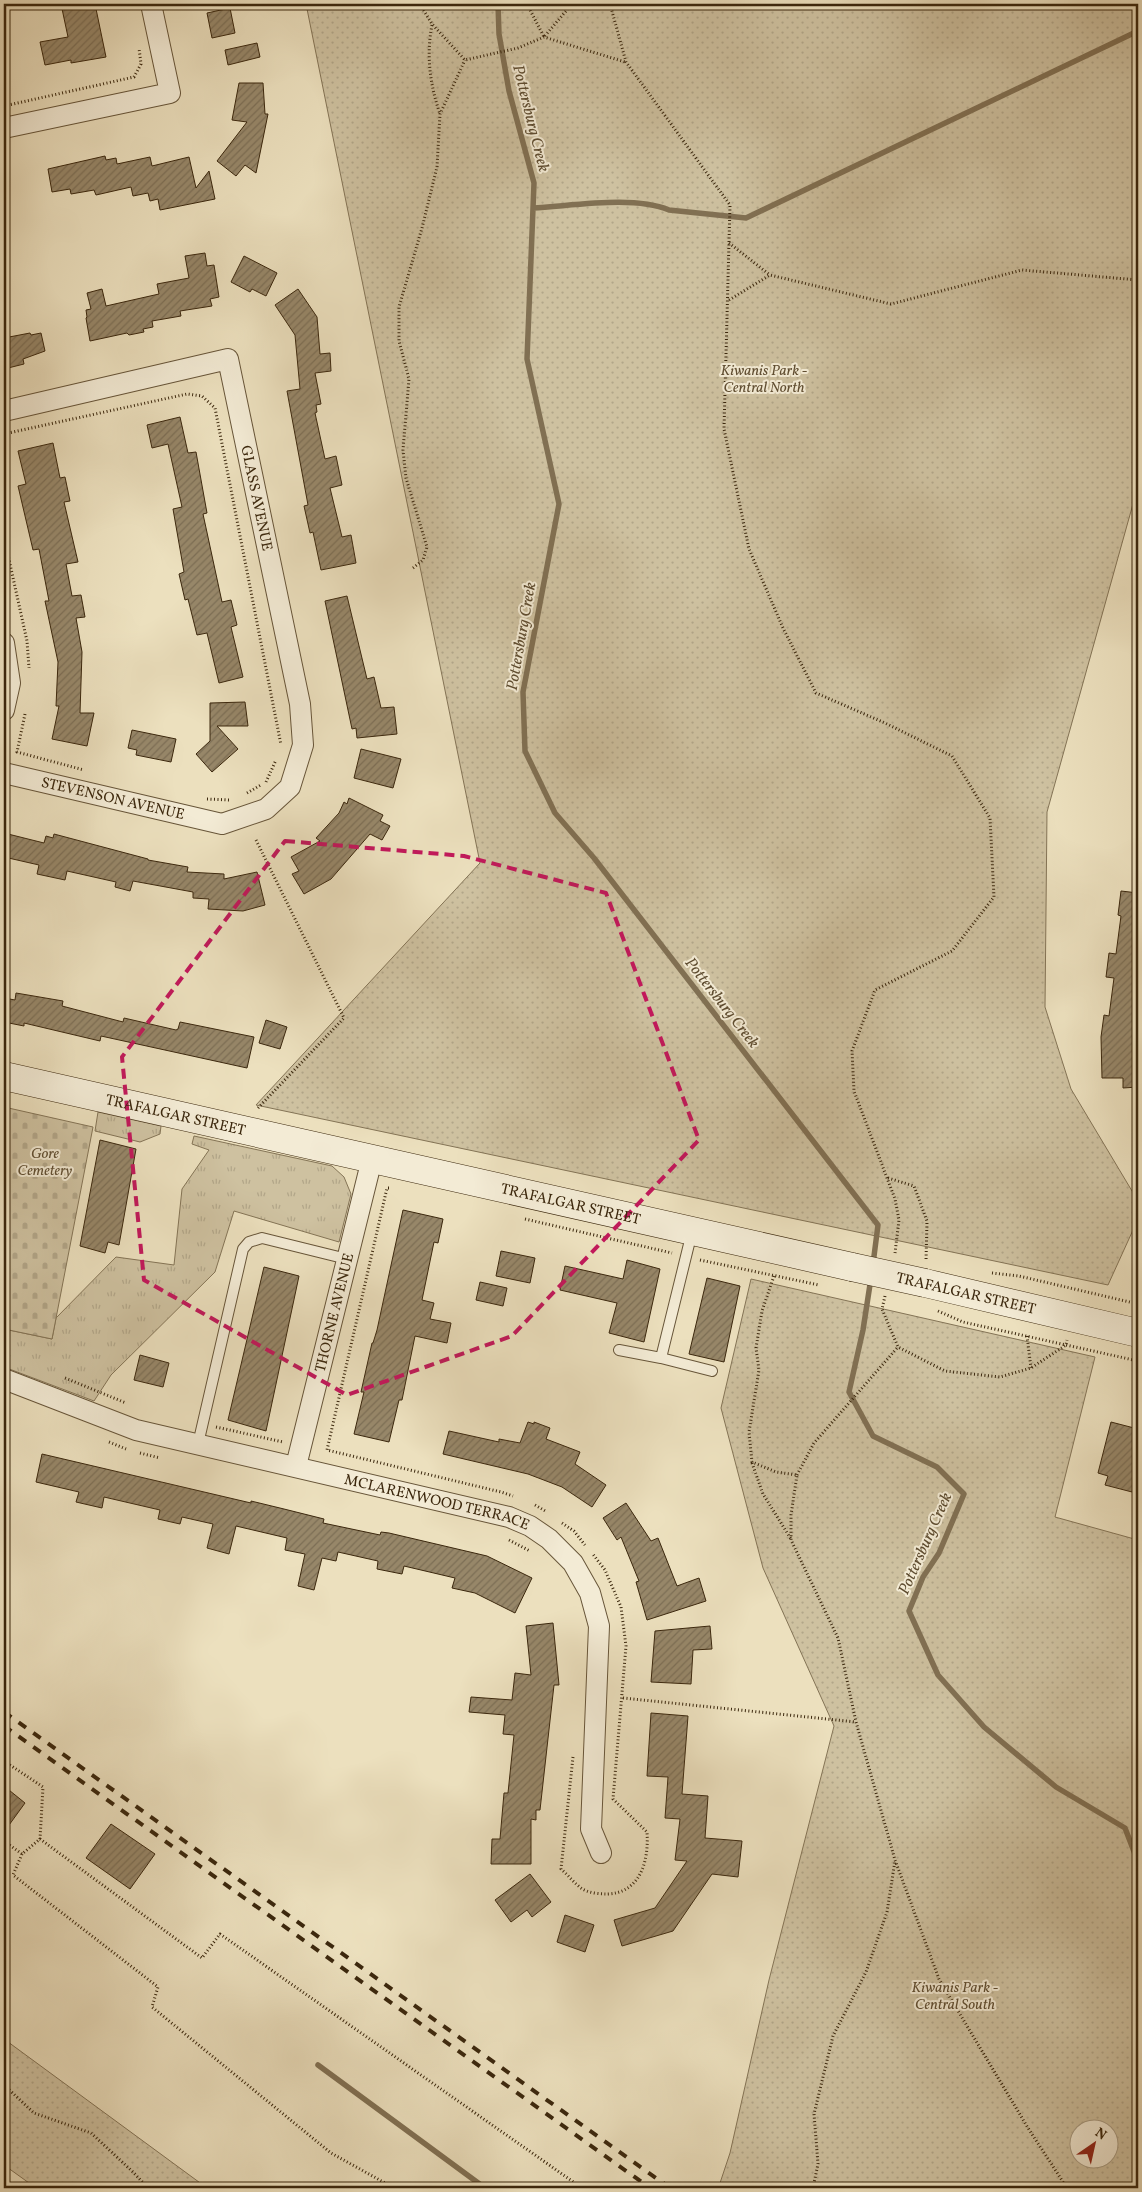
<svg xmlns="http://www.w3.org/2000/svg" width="1142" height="2192" viewBox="0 0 1142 2192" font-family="Vollkorn,serif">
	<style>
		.grass { fill: url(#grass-tufts); stroke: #847456 }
		.cemetery { fill: url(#cemetery-stones); stroke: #847456 }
		.park { fill: url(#park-dots); stroke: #847456; fill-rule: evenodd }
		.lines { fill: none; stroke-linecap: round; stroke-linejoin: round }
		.stream { stroke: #817053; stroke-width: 5.5 }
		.building { fill: url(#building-hatch); stroke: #3b270d }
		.lane-casing { stroke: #675539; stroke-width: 12 }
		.street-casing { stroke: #675539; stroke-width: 22 }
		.secondary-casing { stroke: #3b270d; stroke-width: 29 }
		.path { stroke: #3b270d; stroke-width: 3; stroke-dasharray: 1 2.5; stroke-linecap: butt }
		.lane { stroke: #f3ebd5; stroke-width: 10 }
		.street { stroke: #f3ebd5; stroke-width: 20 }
		.secondary { stroke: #f3ebd5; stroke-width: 28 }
		.rail { stroke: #3b270d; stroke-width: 4; stroke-dasharray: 9 9; stroke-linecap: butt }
		.secondary-bridge-casing { stroke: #3b270d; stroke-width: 29; stroke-linecap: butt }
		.secondary-bridge { stroke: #f3ebd5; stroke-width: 28 }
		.marked { fill: none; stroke: #c2185b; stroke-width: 4; stroke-dasharray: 10 6; stroke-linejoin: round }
		.labels { text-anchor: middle; stroke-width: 4; stroke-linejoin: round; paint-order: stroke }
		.park-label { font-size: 15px; font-style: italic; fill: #604e32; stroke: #f3ebd5 }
		.street-label { font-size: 15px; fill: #3b270d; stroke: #f3ebd5 }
		.water-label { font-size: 16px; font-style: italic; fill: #5e4c30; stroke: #f3ebd5 }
	</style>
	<defs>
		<pattern id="grass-tufts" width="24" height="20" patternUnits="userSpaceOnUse" patternTransform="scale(1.25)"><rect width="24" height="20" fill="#cec1a0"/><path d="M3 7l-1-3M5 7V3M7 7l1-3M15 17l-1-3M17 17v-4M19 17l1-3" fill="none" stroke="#b2a689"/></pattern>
		<pattern id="cemetery-stones" width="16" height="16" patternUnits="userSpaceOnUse" patternTransform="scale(1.25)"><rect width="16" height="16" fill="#cec1a0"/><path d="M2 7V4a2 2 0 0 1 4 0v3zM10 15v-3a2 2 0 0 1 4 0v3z" fill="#b2a689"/></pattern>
		<pattern id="park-dots" width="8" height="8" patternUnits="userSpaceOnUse" patternTransform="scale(1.25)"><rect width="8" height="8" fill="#cec1a0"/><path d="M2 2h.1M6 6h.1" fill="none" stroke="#b2a689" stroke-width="1.8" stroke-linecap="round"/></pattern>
		<pattern id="building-hatch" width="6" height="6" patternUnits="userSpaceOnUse" patternTransform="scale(1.25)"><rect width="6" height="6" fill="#978769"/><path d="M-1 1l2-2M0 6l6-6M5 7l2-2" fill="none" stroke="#7c6e55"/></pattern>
	</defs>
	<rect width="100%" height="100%" fill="#ece0be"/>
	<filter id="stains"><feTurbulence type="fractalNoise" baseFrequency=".004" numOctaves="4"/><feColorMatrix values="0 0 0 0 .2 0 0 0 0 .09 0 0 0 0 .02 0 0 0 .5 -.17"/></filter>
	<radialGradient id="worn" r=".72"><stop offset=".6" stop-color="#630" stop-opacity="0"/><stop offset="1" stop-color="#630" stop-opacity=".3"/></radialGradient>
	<path class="grass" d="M98 1112 161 1126 160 1134 140 1142 95 1131Z
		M194 1136 332 1166 344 1177 351 1194 339 1242 234 1211 215 1272 111 1375 94 1401 4 1367V1329L52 1339 56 1318 116 1257 174 1265 182 1189 209 1150 192 1144Z"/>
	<path class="cemetery" d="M4 1107 93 1127 52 1339 4 1329Z"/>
	<path class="park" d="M306 4H1138V486L1047 812 1045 1007 1071 1089 1138 1201V1219L1108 1285 256 1105 480 863Z
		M751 1279 1095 1357 1055 1517 1138 1540V2188H727L720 2183 730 2153 769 1980 834 1726 763 1568 721 1408ZM1080 2130H1110V2160H1080Z
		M4 2039 207 2188H36L4 2165Z"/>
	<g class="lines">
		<path class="stream" d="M498 4 499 34 509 91 534 183 527 359 559 504 523 692 525 751 555 813 594 858 878 1225 873 1264
			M533 208C572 206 633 195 669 210L746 218 1138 31
			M871 1278 863 1330 849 1392 873 1436 937 1467 964 1494 939 1553 923 1577 909 1611 938 1675 984 1727 1056 1787 1125 1828 1138 1862
			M318 2065 485 2188"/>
	</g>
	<path class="building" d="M61 4H95L106 57 71 63V60L45 65 40 42 68 37Z
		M230 8 235 33 212 38 207 13Z
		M257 43 260 57 228 65 225 50Z
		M239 83H263L265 114H268L256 173 245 165 236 176 217 161 247 122 232 120Z
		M105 156 106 160 116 158 117 164 150 157 152 166 189 157 196 188 209 171 215 199 160 210 158 199 150 201 148 193 133 196 131 187 96 195 94 190 71 194 70 189 52 192 48 169Z
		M205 253 207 266 214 265 219 297 210 299 212 306 180 311 181 316 152 321 153 327 143 329 144 332 129 335 127 333 90 341 86 318 87 317 86 310 91 309 87 293 102 289 106 306 159 294 157 284 189 278 185 256Z
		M244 256 277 273 266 296 252 289 250 292 231 282Z
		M298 289 317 317 320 354 330 353 331 371 315 373 321 404 316 405 317 412 315 413 325 459 336 456 342 485 330 488 342 537 351 535 356 563 321 570 313 532 310 533 304 506 308 505 287 391 300 389 295 335 275 305Z
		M30 333 31 335 41 333 45 351 23 359 24 364 4 369V338Z
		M180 417 188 453 196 452 207 513 203 514 222 602 231 600 237 625 231 627 243 677 219 683 207 633 197 635 188 599 185 600 179 574 184 572 173 509 182 507 168 444 152 448 147 425Z
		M53 443 60 478 65 477 70 501 64 502 78 562 66 564 72 596 81 595 85 617 76 618 82 652 80 713H94L87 746 52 739 59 706H56L58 662 45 601H49L39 549 33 550 18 486 26 484 18 451Z
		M347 596 367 679 374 677 381 708 394 707 397 734 357 738 356 728 352 729 325 601Z
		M245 702 248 726H217L238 749 212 772 196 754 210 741V703Z
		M132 730 176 739 171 762 136 755 137 750 128 748Z
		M361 749 401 759 393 788 354 778Z
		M349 798 383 815 380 821 390 826 382 840 370 834 331 879 304 894 292 874 299 871 291 857 320 841 316 838 339 813 344 802 347 804Z
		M4 833 44 843 46 836 53 838 54 834 148 859V860L188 867 187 872 224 874V879L257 872 265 905 243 911 208 909 209 899 193 898V892L133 881 130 891 115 887 116 882 67 871 65 880 37 874 39 865 4 857Z
		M1121 891 1138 893V1087L1123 1088V1078H1102L1101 1037 1104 1015 1109 1016 1114 978 1106 977 1109 953 1116 954 1121 916 1118 915Z
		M16 993 63 1001 62 1006 123 1022 124 1018 176 1030 178 1029 180 1022 254 1037 247 1068 101 1036 100 1041 24 1023V1026L4 1022V998L15 1000Z
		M266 1020 287 1027 280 1049 259 1043Z
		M100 1140 136 1149 119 1245 108 1242 105 1253 80 1246Z
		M403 1210 443 1219 438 1243 434 1242 422 1300 434 1303 430 1319 451 1323 447 1343 415 1336 402 1400H399L389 1442 354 1434 364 1392H361L372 1343H373L377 1330Z
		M501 1251 535 1258 530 1283 496 1276Z
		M627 1260 660 1269 644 1342 609 1333 617 1303 560 1290 565 1266 623 1279Z
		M264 1267 299 1276 266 1431 228 1420Z
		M707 1278 740 1286 724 1362 689 1354Z
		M480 1282 507 1288 503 1306 476 1300Z
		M140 1355 169 1363 163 1387 134 1380Z
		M528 1422 534 1424V1422L550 1428 546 1439 580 1452 575 1464 606 1485 592 1507 562 1487 528 1474 443 1454 449 1431 499 1442V1439L520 1443Z
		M1111 1422 1138 1429V1467L1132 1492 1105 1485 1108 1476 1098 1473Z
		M42 1454 251 1503V1501L284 1509 324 1519 323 1523 380 1535 381 1532 389 1533 487 1556 532 1578 515 1613 475 1593 452 1588 455 1578 404 1566 402 1574 377 1569 378 1561 338 1552 336 1561 322 1558 314 1590 298 1586 305 1554 285 1550 287 1538 236 1526 229 1554 207 1548 213 1524 182 1517 180 1524 158 1519 160 1510 104 1497 102 1508 76 1502 79 1492 36 1482Z
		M626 1503 651 1541 658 1538 677 1586 699 1578 706 1601 647 1620 636 1582 639 1581 621 1537 617 1540 603 1518Z
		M553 1623 559 1685H554L540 1810H536V1820L531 1819V1864H491L492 1839H500L504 1793H508L514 1735 503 1734 505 1715 469 1712 471 1697 512 1700 515 1673 531 1675 526 1626Z
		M710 1626 712 1649 693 1650 691 1684 651 1682 655 1631Z
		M651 1713 688 1716 682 1794 708 1796 705 1838 742 1841 738 1877 712 1874 673 1931 622 1946 614 1920 655 1908 687 1861 675 1860 680 1819 665 1818 668 1777 647 1776Z
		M4 1786 25 1803 4 1832Z
		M111 1824 155 1854 130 1889 86 1858Z
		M530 1874 551 1902 532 1917 527 1910 511 1922 495 1900Z
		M565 1915 594 1925 585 1952 557 1942Z"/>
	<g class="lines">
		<defs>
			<path id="lane" d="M692 1232 661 1358 712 1371
				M619 1350 661 1358
				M198 1444 243 1249 249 1242 262 1238 347 1259"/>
			<g id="street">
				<path d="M4 128 170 93 151 4"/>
				<path id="s1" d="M4 411 228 359 300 704 303 745 290 787 266 809 222 824 4 773"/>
				<path d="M4 643 10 683 4 710"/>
				<path id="s2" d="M4 1379 136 1430 509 1517 530 1526 549 1539 573 1563 590 1593 599 1626 591 1829 601 1853"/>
				<path id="s3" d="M296 1466 372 1159"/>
			</g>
			<g id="secondary">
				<path id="s4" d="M4 1076 852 1267"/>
				<path d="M925 1283 1138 1333"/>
			</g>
		</defs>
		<use href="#lane" class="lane-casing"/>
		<use href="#street" class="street-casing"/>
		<use href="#secondary" class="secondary-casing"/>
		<path class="path" d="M420 4 432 24 465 60 518 48 544 37 625 62
			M527 4 544 37 572 4
			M610 4 626 62 730 205 724 429 749 549 783 628 816 693 885 723 952 756 990 818 994 897 952 951 875 990 852 1051 854 1091 895 1199 899 1220 895 1253
			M432 25C426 55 430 85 440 114
			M4 106 134 77 141 64 139 48
			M729 243 770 275
			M729 300 770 275 891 304 1022 270 1138 280
			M4 434 187 394 202 396 215 408 281 745
			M4 537 27 641 29 668
			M413 568 423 560 427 547 406 478 403 450 409 379 399 341V307L422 228 437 167 440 114 465 60
			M25 714 17 752 84 770
			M266 782 276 760
			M247 793 261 785
			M207 799 230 800
			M256 840 344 1018 257 1109
			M888 1178 914 1186 927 1221 926 1261
			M389 1188H387L327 1450 501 1492 513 1496
			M525 1219 672 1253
			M700 1260 819 1285
			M992 1273 1019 1276 1138 1304
			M774 1276 762 1311 756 1348 759 1370 749 1432 752 1462 776 1472 797 1475 791 1515V1540L838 1638 856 1722 895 1860 939 1979 1028 2128 1067 2188
			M885 1296 882 1309 898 1347 945 1371 1000 1377 1031 1368 1066 1345 1067 1340
			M938 1311 963 1322 1138 1361
			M1027 1336 1031 1368
			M65 1378 126 1403
			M216 1427 283 1442
			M109 1442 126 1449
			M140 1453 160 1458
			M752 1463 763 1494 791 1539
			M797 1475 814 1443 898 1347
			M535 1505 547 1512
			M562 1523 574 1531 585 1545
			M509 1540 530 1551
			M623 1698 856 1722
			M573 1757 561 1869C568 1875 574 1883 581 1888 588 1893 599 1894 607 1894 641 1893 649 1860 647 1832L613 1799 626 1646 621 1607 605 1570 592 1553
			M4 1761 43 1787 40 1839
			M4 1841 22 1854 40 1839 202 1958 220 1934 582 2188
			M22 1854 13 1875 158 1987 152 2007 331 2153 394 2188
			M4 2085 34 2113 91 2133 133 2172 148 2188
			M813 2188 818 2164 814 2114 833 2036 866 1972 887 1912 895 1861"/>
		<use href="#lane" class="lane"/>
		<use href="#street" class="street"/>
		<use href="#secondary" class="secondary"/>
		<path class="rail" d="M4 1712 670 2188
			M4 1726 650 2188"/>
		<defs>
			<path id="secondary-bridge" d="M852 1267 925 1283"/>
		</defs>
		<use href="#secondary-bridge" class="secondary-bridge-casing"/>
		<use href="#secondary-bridge" class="secondary-bridge"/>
	</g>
	<path class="marked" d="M285 841 464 856 606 893 699 1140 512 1336 347 1395 144 1280 122 1057Z"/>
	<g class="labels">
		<g class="park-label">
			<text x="764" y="375">Kiwanis Park -<tspan x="764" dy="17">Central North</tspan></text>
			<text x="45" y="1158">Gore<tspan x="45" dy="17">Cemetery</tspan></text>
			<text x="955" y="1992">Kiwanis Park -<tspan x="955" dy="17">Central South</tspan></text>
		</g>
		<g class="street-label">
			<text dy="5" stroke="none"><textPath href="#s1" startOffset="372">GLASS AVENUE</textPath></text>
			<text transform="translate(113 798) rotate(13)" y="5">STEVENSON AVENUE</text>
			<text dy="5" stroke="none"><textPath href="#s4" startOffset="176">TRAFALGAR STREET</textPath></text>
			<text dy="5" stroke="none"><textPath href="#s4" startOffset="581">TRAFALGAR STREET</textPath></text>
			<text transform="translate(966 1293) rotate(13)" y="5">TRAFALGAR STREET</text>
			<text dy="5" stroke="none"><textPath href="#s3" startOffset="158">THORNE AVENUE</textPath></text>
			<text dy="5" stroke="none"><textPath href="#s2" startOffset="451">MCLARENWOOD TERRACE</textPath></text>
		</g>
		<g class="water-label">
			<text transform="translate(532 118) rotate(76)" y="6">Pottersburg Creek</text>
			<text transform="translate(520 636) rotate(-80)" y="6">Pottersburg Creek</text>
			<text transform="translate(723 1002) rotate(52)" y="6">Pottersburg Creek</text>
			<text transform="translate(924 1543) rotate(-66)" y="6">Pottersburg Creek</text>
		</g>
	</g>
	<rect width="1142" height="2192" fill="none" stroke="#ece0be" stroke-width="20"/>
	<rect x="5" y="5" width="1132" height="2182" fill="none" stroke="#3b270d" stroke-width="2.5"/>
	<rect x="10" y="10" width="1122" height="2172" fill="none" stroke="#3b270d"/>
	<g transform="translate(1094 2144) rotate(34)"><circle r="24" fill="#f3ebd5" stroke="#a99d85"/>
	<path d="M0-4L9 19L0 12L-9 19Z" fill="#8f2418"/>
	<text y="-8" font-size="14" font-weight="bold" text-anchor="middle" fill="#3b270d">N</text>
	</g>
	<rect width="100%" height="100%" filter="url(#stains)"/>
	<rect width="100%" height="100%" fill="url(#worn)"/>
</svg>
